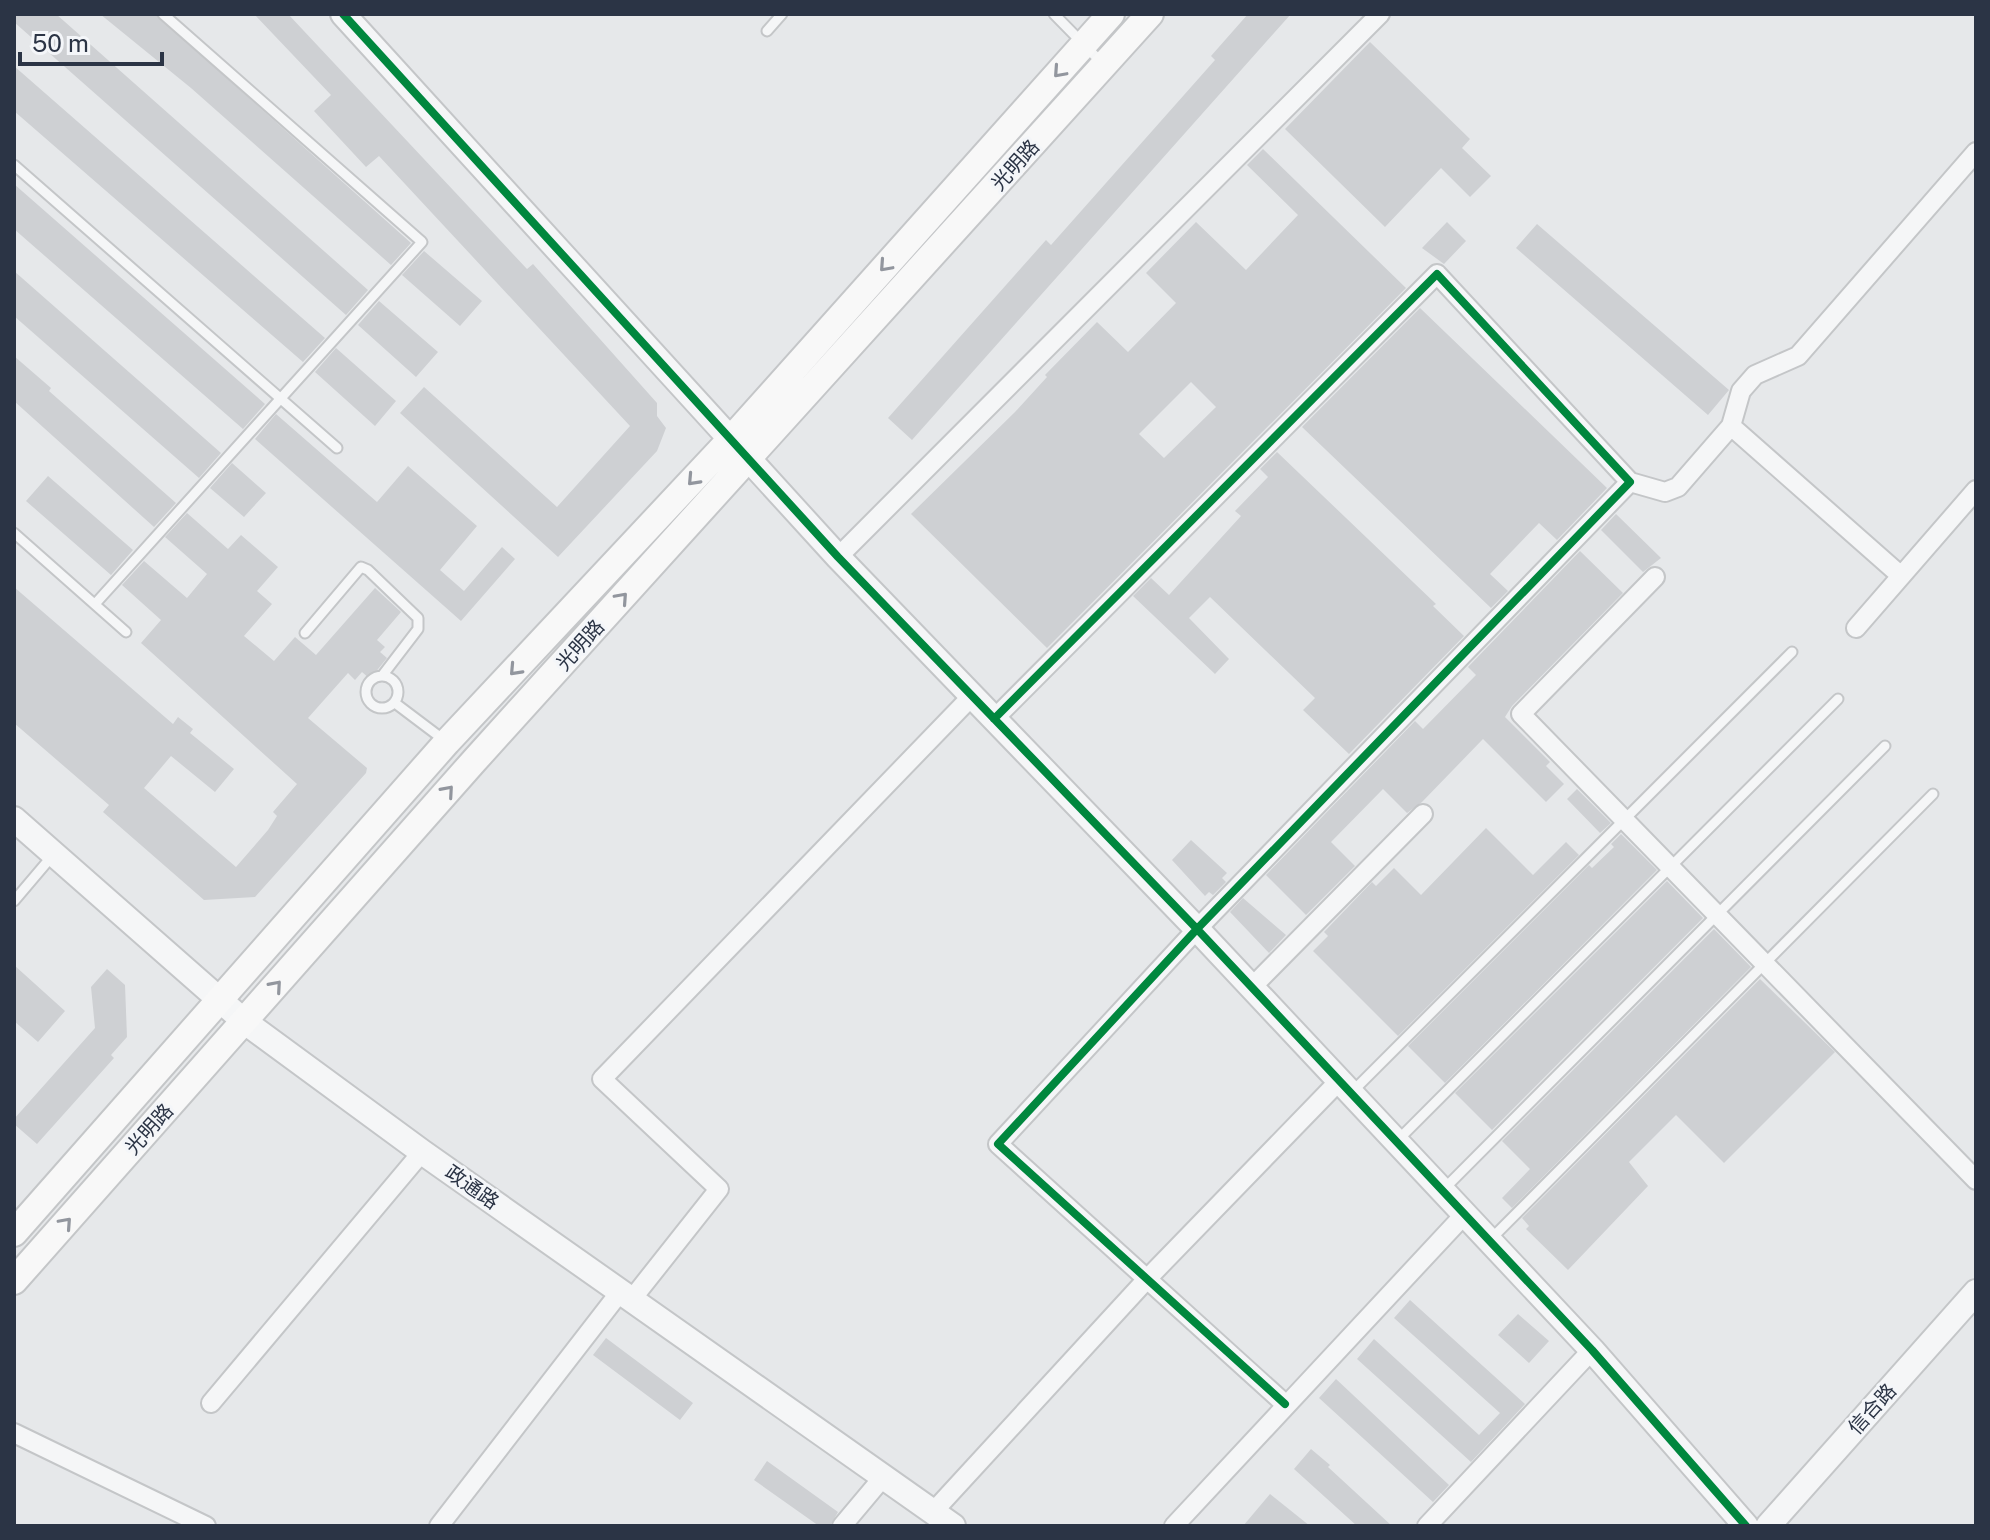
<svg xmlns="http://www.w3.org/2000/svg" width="1990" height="1540" viewBox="0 0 1990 1540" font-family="'Public Sans','Noto Sans SC',sans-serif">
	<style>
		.building { fill: #ced0d3; fill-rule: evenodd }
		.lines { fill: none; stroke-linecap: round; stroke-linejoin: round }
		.service-casing { stroke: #c4c6c8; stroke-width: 13 }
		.minor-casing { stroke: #c4c6c8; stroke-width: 22 }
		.tertiary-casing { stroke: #c4c6c8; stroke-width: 28 }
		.secondary-casing { stroke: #c4c6c8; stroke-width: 30 }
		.service { stroke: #f5f6f7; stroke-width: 9 }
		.minor { stroke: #f5f6f7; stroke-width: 18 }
		.tertiary { stroke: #f5f6f7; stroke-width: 24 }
		.secondary { stroke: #f8f8f8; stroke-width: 26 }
		.cycleway-casing { stroke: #f4f6f9; stroke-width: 13 }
		.cycleway { stroke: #00873e; stroke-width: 8 }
		.oneway { stroke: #92969e }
		.labels { text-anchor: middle; stroke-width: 6; stroke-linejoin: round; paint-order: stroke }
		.street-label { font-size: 20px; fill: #2b3445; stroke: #f4f6f9 }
	</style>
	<rect width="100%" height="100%" fill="#e6e8ea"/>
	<path class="building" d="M14 14H56L368 290 346 315 14 22Z
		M100 14H155L411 243 391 265 191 88Z
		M254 14H288L527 269 533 264 657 403V416L666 428 657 451 558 557 400 413 424 387 557 507 630 426 379 156 366 167 314 111 331 95Z
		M1248 14H1291L912 440 888 418 1046 240 1051 245 1215 60 1211 56Z
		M1370 42 1470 139 1462 148 1491 176 1470 197 1441 168 1385 227 1285 129Z
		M14 66 325 338 303 362 14 111Z
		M1263 149 1406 288 1047 648 911 514 1015 412 1047 377 1045 375 1097 322 1128 352 1176 303 1146 273 1196 222 1246 270 1298 215 1247 165ZM1191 382 1216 407 1164 458 1139 434Z
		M14 184 265 404 243 429 14 229Z
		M1447 222 1466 241 1444 264 1422 248Z
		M1537 224 1729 390 1708 415 1516 248Z
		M424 251 482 301 460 326 402 275Z
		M14 271 221 453 199 478 14 316Z
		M379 301 438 352 416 377 358 325Z
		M1420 308 1607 488 1557 540 1539 523 1490 574 1508 591 1491 608 1302 427Z
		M336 348 396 401 375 426 315 372Z
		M14 356 51 388 49 391 176 503 154 527 14 401Z
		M276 414 377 502 408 466 477 526 440 570 464 591 502 547 515 559 461 621 255 439Z
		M1277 452 1436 604 1433 606 1464 636 1349 754 1303 710 1315 698 1210 597 1189 618 1229 659 1215 674 1133 596 1151 578 1169 595 1241 516 1235 511 1268 477 1260 469Z
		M232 463 266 493 244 517 210 488Z
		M48 476 133 550 111 575 26 501Z
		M187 513 228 549 241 535 278 567 257 591 272 604 244 636 274 661 295 637 316 655 375 588 401 612 377 640 385 647 380 652 387 658 370 679 362 672 355 680 348 673 308 718 367 768 366 773 255 897 204 900 103 812 109 805 14 723V587L173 724 178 717 193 729 190 733 234 769 215 792 171 756 144 788 236 867 268 830 277 816 273 812 297 784 141 643 161 620 122 585 144 561 187 598 207 574 165 537Z
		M1616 514 1661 558 1643 572 1601 530Z
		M1580 551 1623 593 1512 706 1505 717 1550 762 1546 766 1564 784 1546 802 1483 739 1422 802 1407 813 1383 789 1331 842 1355 866 1306 915 1266 875 1415 721 1423 729 1476 675 1468 667Z
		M1577 789 1611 823 1600 833 1567 799Z
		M1486 828 1533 875 1566 842 1579 855 1398 1036 1313 951 1328 936 1324 932 1372 882 1376 886 1394 868 1421 895Z
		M1621 834 1657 870 1445 1083 1408 1046 1589 865 1592 868 1614 847 1611 844Z
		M1191 840 1227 873 1222 878 1226 882 1213 895 1209 892 1205 896 1172 860Z
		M1667 881 1703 918 1492 1130 1455 1093Z
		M1243 898 1286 935 1269 953 1230 912Z
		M1714 929 1751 967 1512 1208 1502 1198 1530 1169 1502 1141Z
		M14 965 65 1011 38 1042 14 1021Z
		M107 969 125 985 127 1037 111 1055 114 1058 37 1144 14 1124V1119L95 1028 91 987Z
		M1760 979 1835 1052 1724 1163 1676 1115 1629 1162 1648 1186 1568 1270 1526 1229 1529 1226 1522 1218Z
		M1410 1300 1525 1404 1471 1462 1357 1359 1374 1339 1479 1435 1500 1413 1394 1318Z
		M1518 1314 1549 1341 1529 1363 1498 1335Z
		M606 1338 693 1403 680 1420 593 1355Z
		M1336 1379 1449 1485 1433 1502 1319 1398Z
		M1311 1449 1330 1465 1328 1467 1392 1526H1357L1294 1469Z
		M767 1461 838 1512 830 1526H819L754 1480Z
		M1270 1494 1310 1526H1243Z"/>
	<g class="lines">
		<defs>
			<path id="service" d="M1054 14 1102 63
				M767 31 782 14
				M14 165 337 448
				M14 533 126 632
				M95 604 422 242 163 14
				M305 633 361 567 368 570 418 618V629L382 676
				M366 692a16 16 0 1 1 32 0a16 16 0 1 1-32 0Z
				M395 703 444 740
				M14 901 53 855
				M1351 1093 1792 652
				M1399 1139 1838 699
				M1445 1188 1885 746
				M1492 1238 1933 794"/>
			<path id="minor" d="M1731 426 1900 575
				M1630 482 1665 492 1678 487 1731 426 1741 391 1755 375 1798 356 1976 152
				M838 557 1380 14
				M1655 577 1521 714 1976 1180
				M1856 628 1976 490
				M994 719 1437 274 1630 482 1197 929 998 1144 1285 1404
				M1251 988 1423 814
				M632 1299 719 1189 602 1079 973 695
				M211 1403 422 1152
				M14 1433 206 1526
				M933 1512 1147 1279 1340 1080
				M439 1526 620 1292
				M842 1526 884 1476
				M1174 1526 1464 1215
				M1427 1526 1592 1350"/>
			<path id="tertiary" d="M343 14 838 557 1197 929 1592 1350 1746 1526
				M14 819 245 1022 422 1152 953 1526
				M1768 1526 1976 1292"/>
			<path id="secondary" d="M14 1233 447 742 732 438 1111 14
				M14 1281 474 761 1150 14"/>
		</defs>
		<use href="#service" class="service-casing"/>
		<use href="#minor" class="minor-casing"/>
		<use href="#tertiary" class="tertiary-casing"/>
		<use href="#secondary" class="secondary-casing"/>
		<use href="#service" class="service"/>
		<use href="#minor" class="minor"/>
		<use href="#tertiary" class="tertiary"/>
		<use href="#secondary" class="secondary"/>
		<defs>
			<path id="cycleway" d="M343 14 838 557 1197 929 1592 1350 1746 1526
				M994 719 1437 274 1630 482 1197 929 998 1144 1285 1404"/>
		</defs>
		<use href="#cycleway" class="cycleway-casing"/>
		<use href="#cycleway" class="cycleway"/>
	</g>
	<defs><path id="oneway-chevron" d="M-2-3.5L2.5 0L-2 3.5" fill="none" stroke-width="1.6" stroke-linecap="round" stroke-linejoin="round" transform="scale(2)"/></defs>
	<g class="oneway">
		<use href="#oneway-chevron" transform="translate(1059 72) rotate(132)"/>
		<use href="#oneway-chevron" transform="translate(885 266) rotate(132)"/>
		<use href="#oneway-chevron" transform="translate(693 480) rotate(133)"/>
		<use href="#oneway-chevron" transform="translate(622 598) rotate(-48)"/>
		<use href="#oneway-chevron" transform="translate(515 670) rotate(133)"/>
		<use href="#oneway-chevron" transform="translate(448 791) rotate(-49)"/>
		<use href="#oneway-chevron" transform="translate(276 986) rotate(-49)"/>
		<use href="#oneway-chevron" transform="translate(66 1223) rotate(-48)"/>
	</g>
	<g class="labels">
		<g class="street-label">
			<text transform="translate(1015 165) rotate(-48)" y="7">光明路</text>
			<text transform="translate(580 645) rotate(-48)" y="7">光明路</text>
			<text transform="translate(149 1129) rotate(-48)" y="7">光明路</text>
			<text transform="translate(472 1187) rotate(35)" y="7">政通路</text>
			<text transform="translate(1872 1409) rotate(-48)" y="7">信合路</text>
		</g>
	</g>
	<rect width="1990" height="1540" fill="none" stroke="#2b3445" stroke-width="32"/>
	<path d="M20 52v12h142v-12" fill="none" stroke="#2b3445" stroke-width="4"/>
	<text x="32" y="52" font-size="24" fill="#2b3445" stroke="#f4f6f9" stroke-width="6" paint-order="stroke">50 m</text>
</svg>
